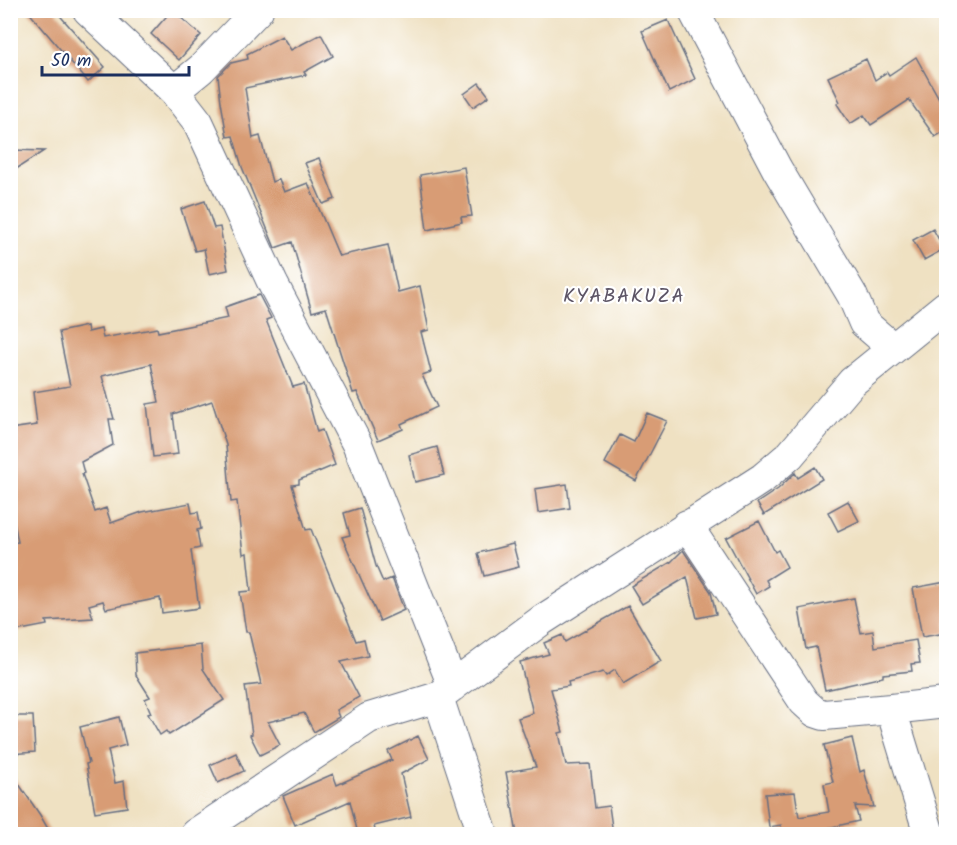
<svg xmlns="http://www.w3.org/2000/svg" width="957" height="845" viewBox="0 0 957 845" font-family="Kalam,sans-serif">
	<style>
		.building { fill: #d89c75 }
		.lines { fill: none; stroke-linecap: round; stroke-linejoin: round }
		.minor-casing { stroke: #656d81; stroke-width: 32 }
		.minor { stroke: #fff; stroke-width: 30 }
		.labels { text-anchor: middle; stroke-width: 4.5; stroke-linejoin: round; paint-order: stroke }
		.quarter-label { font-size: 20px; letter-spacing: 1.5px; fill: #5d5566; stroke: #fff }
	</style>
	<rect width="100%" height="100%" fill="#fff"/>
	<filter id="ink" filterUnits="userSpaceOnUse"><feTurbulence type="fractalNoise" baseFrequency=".0167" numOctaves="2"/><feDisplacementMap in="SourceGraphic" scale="12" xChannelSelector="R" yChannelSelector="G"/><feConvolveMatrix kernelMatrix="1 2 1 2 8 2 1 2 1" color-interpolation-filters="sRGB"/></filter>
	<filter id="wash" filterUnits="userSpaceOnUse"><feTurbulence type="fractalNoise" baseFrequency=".008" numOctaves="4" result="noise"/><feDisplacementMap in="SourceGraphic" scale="24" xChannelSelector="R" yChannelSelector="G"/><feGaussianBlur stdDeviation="1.35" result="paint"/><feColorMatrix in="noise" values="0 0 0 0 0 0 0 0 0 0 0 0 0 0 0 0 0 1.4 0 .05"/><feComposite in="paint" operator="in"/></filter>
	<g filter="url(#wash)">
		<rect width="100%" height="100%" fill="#efe1c2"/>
		<g id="blocks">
			<path class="building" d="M27 10H55L105 67 88 82Z
				M172 10 201 35 179 60 151 34Z
				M668 20 695 79 669 92 642 31Z
				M321 34 333 56 304 72 306 75 245 88 253 138 260 136 272 182 279 179 284 192 308 183 339 256 388 245 398 292 420 286 429 330 421 332 431 372 422 375 437 407 401 424 403 429 378 440 357 392 353 393 326 308 312 312 292 242 275 248 242 167 233 136 227 137 221 102 218 76 231 63 248 59 247 54 282 36 291 50Z
				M916 57 946 111V130L935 137 909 100 871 125 864 115 850 124 837 104 840 102 828 77 866 59 875 80 887 72 889 75Z
				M479 83 489 96 473 107 464 94Z
				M10 150 44 151 10 173Z
				M319 158 335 199 323 204 305 163Z
				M464 167 472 216 461 217 462 222 427 230 420 175Z
				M205 201 214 228 220 227 228 270 209 274 204 249 195 251 181 209Z
				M933 229 944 249 924 260 913 240Z
				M259 295 271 318 266 320 293 387 304 384 317 432 322 430 335 465 299 480V484L292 485 306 530 311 529 356 641 364 639 368 656 341 662 359 697 336 710 339 717 314 732 304 713 268 722 280 745 260 755 250 735 252 734 245 686 261 684 249 632H246L240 592 251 591 247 553 243 554 237 501 231 502 226 445 212 401 173 414 178 454 153 457 147 404 159 402 151 364 102 376 114 419H109L113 445 81 462 84 473 82 474 95 512 106 508 111 523 142 512 190 503 192 513 198 512 201 529 197 530 200 548 191 550 199 608 162 613 160 598 106 609 103 601 89 605 93 618 46 621 47 625 10 632V543L18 542 10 501V429L37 425 33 392 70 386 59 332 87 326 88 332 101 329 103 338 157 328 158 332 228 318 225 307Z
				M647 413 667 421 636 481 605 463 620 435 634 442Z
				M437 447 444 475 415 482 409 455Z
				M815 467 822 479 764 515 757 503 778 489 795 473 798 478Z
				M567 484 570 508 538 513 535 489Z
				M848 501 859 521 838 531 828 512Z
				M360 508 376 566 383 582 392 578 404 610 380 621 342 537 350 535 344 513Z
				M759 521 775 552 778 550 787 567 766 580 769 586 756 594 726 538Z
				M513 544 519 567 484 576 478 553Z
				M683 550 711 592 716 614 697 618 687 577 642 604 631 586 671 562Z
				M946 582V633L922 637 913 588Z
				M854 598 861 633 873 631 875 647 916 640 920 663 911 664 912 671 883 674V677L825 690 816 647 806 649 799 609Z
				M628 606 661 661 623 684 615 670 606 676 603 672 568 682 569 686 551 689 563 732 559 733 566 765 590 764 595 808 609 806 613 834H517L506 772 536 767 518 718 533 713 520 662 549 654 544 643 562 635 565 642Z
				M201 645 203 669 224 700 169 735 166 731 160 735 148 714 151 713 145 699 150 697 136 675 135 653Z
				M10 716H33L35 752 10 754Z
				M119 717 126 745 108 750 115 783 124 781 127 807 95 812 86 764 89 763 80 727Z
				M418 736 429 759 401 774 411 817 374 826 376 834H358L350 801 295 825 283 796 333 774 337 785 392 760 388 751Z
				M852 738 860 772 864 770 874 807 855 806 859 821 805 833 783 834 781 825 769 827 765 794 795 792 799 817 829 812 824 784 833 782 824 745Z
				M236 753 244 771 218 783 210 765Z
				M10 771 40 815 51 834H10Z"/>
		</g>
	</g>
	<g filter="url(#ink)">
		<use href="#blocks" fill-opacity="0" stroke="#656d81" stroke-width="1.5"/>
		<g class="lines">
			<defs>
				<path id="minor" d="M88 10 174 91 198 122 273 284 357 444 453 686
					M693 10 777 169 852 295 864 323 893 348
					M174 91 201 69 258 10
					M687 525 804 702 815 712 824 715 891 709 929 834
					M438 697 483 834
					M891 709 946 703
					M195 834 369 718 438 697 542 620 763 478 790 455 852 382 946 306"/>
			</defs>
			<use href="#minor" class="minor-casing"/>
			<use href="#minor" class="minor"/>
		</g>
	</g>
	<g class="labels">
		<g class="quarter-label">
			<text x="624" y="302">KYABAKUZA</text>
		</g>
	</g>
	<rect width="957" height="845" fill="none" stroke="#fff" stroke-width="36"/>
	<path d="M42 66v9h147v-9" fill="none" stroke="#1b2f5e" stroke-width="3"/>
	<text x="51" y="66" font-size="18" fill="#1b2f5e" stroke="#ffffff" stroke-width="4.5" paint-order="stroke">50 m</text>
</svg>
